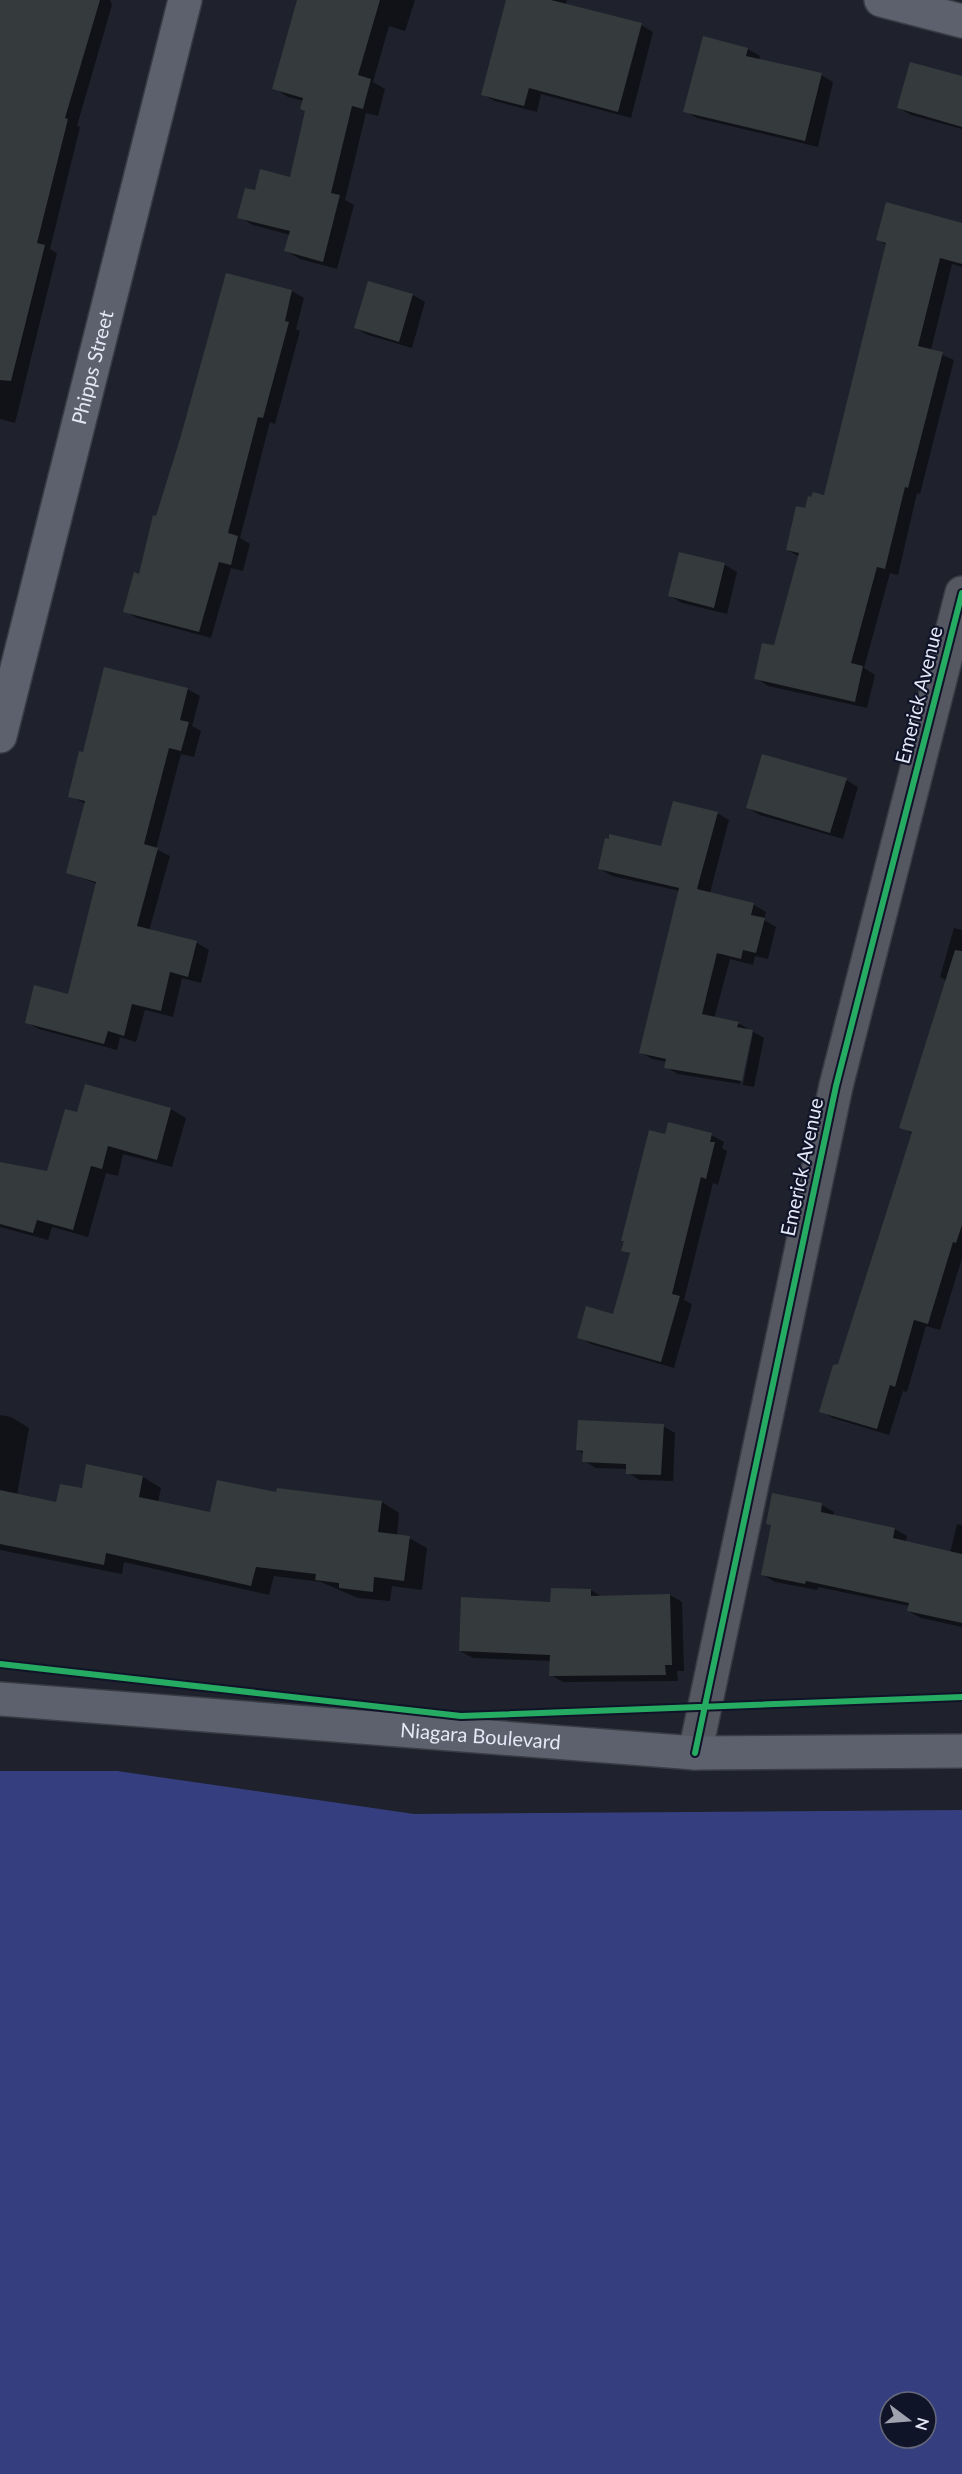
<svg xmlns="http://www.w3.org/2000/svg" width="962" height="2474" viewBox="0 0 962 2474" font-family="Lato,sans-serif">
	<style>
		.water { fill: #353f80; fill-rule: evenodd }
		.shadow { fill: #0007 }
		.building { fill: #353a3d }
		.lines { fill: none; stroke-linecap: round; stroke-linejoin: round }
		.minor-casing { stroke: #393c45; stroke-width: 36 }
		.major-casing { stroke: #393c45; stroke-width: 36 }
		.minor { stroke: #565861; stroke-width: 33 }
		.major { stroke: #5d606d; stroke-width: 33 }
		.cycleway-casing { stroke: #101428; stroke-width: 10 }
		.cycleway { stroke: #26ab63; stroke-width: 6 }
		.labels { text-anchor: middle; stroke-width: 4.5; stroke-linejoin: round; paint-order: stroke }
		.street-label { font-size: 20px; fill: #e4e8f6; stroke: #101428 }
	</style>
	<rect width="100%" height="100%" fill="#1f222c"/>
	<path class="water" d="M0 1771H117L414 1814 962 1810V2474H0ZM890 2402H926V2438H890Z"/>
	<path class="shadow" d="M1 0H110L112 5 77 126 80 127 50 249 57 253 15 423 0 419Z
		M298 0H415L405 31 389 26 373 82 385 89 378 116 366 113 345 200 354 205 337 269 300 259 286 251 290 235 253 225 239 217 256 192 291 179 306 111 304 101 288 97 274 88Z
		M507 0H567L565 5 641 25 653 32 631 118 541 94 537 112 495 101 482 94Z
		M704 38 748 49 760 56 759 60 821 75 833 82 818 147 697 118 685 111Z
		M962 78V129L911 115 899 108Z
		M962 224V267L952 264 931 350 954 360 920 494 917 493 898 575 890 573 864 668 875 675 867 708 768 686 756 678 775 647 800 557 787 550 806 510 825 496 887 245 878 240Z
		M292 291 304 298 296 329 300 331 275 424 270 422 240 538 250 544 243 571 231 568 211 638 137 618 125 611 141 576 157 518Z
		M413 295 425 302 412 348 368 335 356 328Z
		M725 565 737 572 727 614 682 603 670 596Z
		M187 689 200 696 192 726 201 731 194 757 181 754 156 849 170 856 149 931 197 943 209 950 201 983 182 978 173 1017 145 1010 136 1042 120 1037 117 1050 39 1029 26 1022 69 996 97 884 67 872 86 804 70 796 84 754Z
		M846 780 858 787 843 839 760 815 748 808Z
		M717 813 729 820 710 893 754 905 766 912 764 920 776 927 768 959 755 956 753 965 730 959 714 1019 738 1023 764 1038 754 1087 743 1085 753 1033H750L740 1084 678 1074 666 1067 667 1062 652 1059 640 1052 680 891 612 876 600 869 662 847Z
		M954 928 962 930V1258L940 1330 926 1326 907 1392 903 1391 889 1435 833 1418 821 1411 839 1365 913 1134 901 1127 947 981 940 977Z
		M86 1085 171 1109 186 1118 172 1167 123 1154 118 1176 106 1173 88 1237 52 1227 48 1240 0 1227V1163L48 1173 78 1114Z
		M711 1135 724 1142 722 1148 727 1151 718 1185 713 1183 684 1300 692 1304 674 1368 591 1344 579 1337 614 1316 632 1255 623 1250 666 1136Z
		M0 1415 11 1417 29 1428 17 1495 57 1504 83 1490 143 1477 161 1488 158 1502 212 1514 277 1494 382 1502 399 1513 397 1536 409 1538 427 1548 422 1590 392 1586 390 1601 358 1598 321 1582 274 1576 269 1595 124 1562 122 1574 0 1550Z
		M663 1426 675 1433 673 1481 640 1480 628 1473V1469L596 1468 584 1461V1454L577 1450Z
		M822 1505 834 1512 833 1516 895 1529 907 1536 905 1543 950 1553 957 1524 962 1525V1627L921 1618 908 1611 909 1606 818 1587 817 1590 775 1582 763 1575 773 1526 768 1523Z
		M591 1590 602 1597 670 1595 682 1602 684 1671H677L678 1681 563 1682 551 1675V1661L473 1658 460 1651 552 1603Z"/>
	<path class="building" d="M0 0H100L65 118 68 119 37 243 45 245 11 381 0 380Z
		M297 0H380L358 75 371 79 363 109 352 106 331 193 340 195 323 262 284 251 290 231 237 218 245 188 255 190 260 169 290 177 305 111 300 109 303 98 272 89Z
		M506 0H551L642 23 618 112 529 88 524 106 481 95Z
		M703 36 748 48 746 56 822 73 805 141 683 112Z
		M910 62 962 76V127L897 108Z
		M886 202 962 223V264L940 258 918 346 943 352 908 488 905 487 885 569 877 567 851 663 863 666 855 702 754 679 762 643 774 645 799 553 786 550 796 506 805 508 808 496 811 497 813 492 824 495 886 243 876 240Z
		M226 273 292 290 285 321 289 322 263 418 258 417 228 533 238 536 231 565 219 562 199 632 123 612 134 572 139 574 153 515 156 516 180 439Z
		M368 281 413 294 399 342 354 328Z
		M679 552 725 563 714 608 668 596Z
		M104 667 188 688 180 720 189 722 181 751 169 748 144 844 158 848 137 926 197 941 188 977 170 972 161 1011 132 1004 124 1036 108 1031 104 1044 25 1023 34 985 68 994 96 882 66 873 85 801 68 797 79 751 83 752Z
		M762 754 847 778 830 833 746 808Z
		M673 801 718 812 697 889 754 903 751 915 765 918 756 953 743 950 741 959 717 953 702 1014 739 1022 737 1027 753 1030 742 1081 664 1068 666 1059 639 1053 679 888 598 869 605 838 609 839V834L661 846Z
		M955 950 962 951V1225L956 1243 953 1242 928 1324 914 1320 895 1387 890 1385 877 1429 819 1412 833 1365 838 1364 912 1132 899 1128Z
		M85 1084 171 1108 157 1160 108 1146 102 1169 91 1166 73 1230 37 1220 33 1233 0 1224V1162L47 1171 65 1109 77 1112Z
		M668 1122 712 1133 710 1142H715L706 1179 701 1177 672 1294 680 1296 661 1362 577 1338 586 1306 613 1314 630 1253 621 1251 624 1241H621L649 1130 665 1134Z
		M578 1420 664 1424 661 1475 626 1474V1464L582 1462 583 1451 576 1450Z
		M86 1464 143 1476 139 1497 210 1512 217 1480 276 1492 277 1488 382 1501 378 1532 410 1536 404 1581 374 1577 373 1592 339 1588V1583L315 1580 316 1574 256 1567 251 1586 106 1553 104 1565 0 1544V1490L56 1502 60 1484 82 1488Z
		M772 1493 822 1503 821 1512 895 1528 893 1538 962 1554V1623L907 1611 909 1603 806 1581 805 1584 761 1575 771 1525 766 1524Z
		M551 1588 591 1589V1596L670 1594 672 1665H665L666 1675 549 1676 550 1655 459 1651 461 1597 550 1602Z"/>
	<g class="lines">
		<defs>
			<path id="minor" d="M695 1753 836 1086 962 593"/>
			<g id="major">
				<path d="M881 0 962 21"/>
				<path id="s1" d="M0 736 185 0"/>
				<path id="s2" d="M0 1699 695 1753 962 1751"/>
			</g>
		</defs>
		<use href="#minor" class="minor-casing"/>
		<use href="#major" class="major-casing"/>
		<use href="#minor" class="minor"/>
		<use href="#major" class="major"/>
		<defs>
			<path id="cycleway" d="M0 1664 461 1716 962 1697
				M695 1753 836 1086 962 593"/>
		</defs>
		<use href="#cycleway" class="cycleway-casing"/>
		<use href="#cycleway" class="cycleway"/>
	</g>
	<g class="labels">
		<g class="street-label">
			<text dy="7" stroke="none"><textPath href="#s1" startOffset="380">Phipps Street</textPath></text>
			<text transform="translate(919 695) rotate(-76)" y="7">Emerick Avenue</text>
			<text transform="translate(802 1167) rotate(-78)" y="7">Emerick Avenue</text>
			<text dy="7" stroke="none"><textPath href="#s2" startOffset="482">Niagara Boulevard</textPath></text>
		</g>
	</g>
	<g transform="translate(908 2420) rotate(106)"><circle r="28" fill="#101428" stroke="#65697a" stroke-width="1.5"/>
	<path d="M0-4.5L10 22L0 15L-10 22Z" fill="#9fa3af"/>
	<text y="-9" font-size="16" font-weight="bold" text-anchor="middle" fill="#e4e8f6">N</text>
	</g>
</svg>
